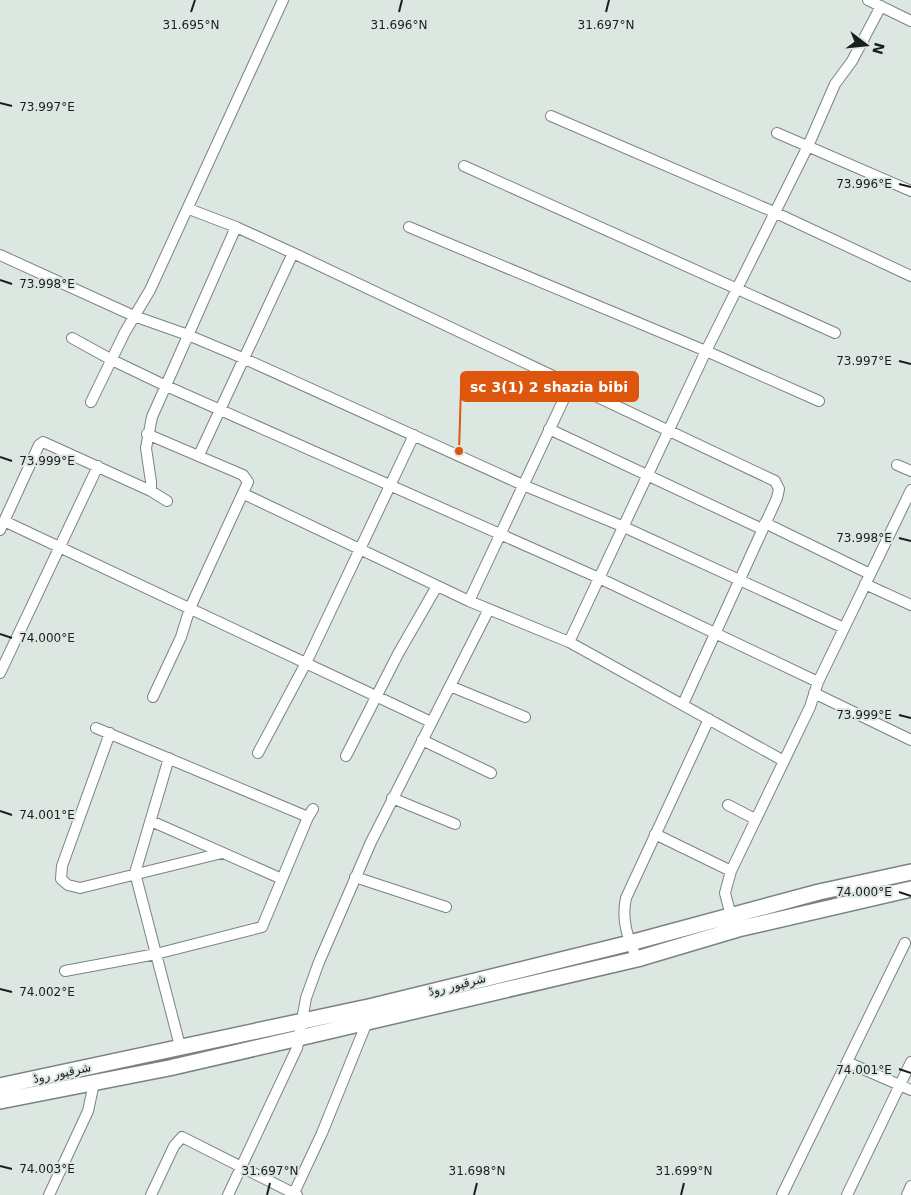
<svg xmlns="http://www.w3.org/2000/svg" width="911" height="1195" viewBox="0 0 911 1195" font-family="'DejaVu Sans',Cairo,sans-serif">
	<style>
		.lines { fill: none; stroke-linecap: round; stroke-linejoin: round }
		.minor-casing { stroke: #7a847e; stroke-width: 12 }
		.primary-casing { stroke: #7a847e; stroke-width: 18 }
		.minor { stroke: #fff; stroke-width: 10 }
		.primary { stroke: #fff; stroke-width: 15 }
		.ticks { fill: none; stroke: #1a1e1c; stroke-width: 2 }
		.labels { text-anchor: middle; stroke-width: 4; stroke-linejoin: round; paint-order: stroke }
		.street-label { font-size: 12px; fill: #1a1e1c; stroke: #dce7e1 }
		.ticks-label { font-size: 12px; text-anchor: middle; fill: #1a1e1c; stroke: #dce7e1; stroke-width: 4; stroke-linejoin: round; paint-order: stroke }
		.leader { fill: none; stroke: #de560d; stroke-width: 2 }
		.callout-dot { fill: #de560d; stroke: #dce7e1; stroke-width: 2 }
		.callout { fill: #de560d; stroke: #de560d; stroke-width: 2 }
		.callout-label { font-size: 14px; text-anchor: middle; font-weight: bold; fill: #fff }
	</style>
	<rect width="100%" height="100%" fill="#dce7e1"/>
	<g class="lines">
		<defs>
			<path id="minor" d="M868 0 911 21
				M551 116 774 212 911 276
				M777 133 911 191
				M464 166 835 333
				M189 209 236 227 293 253 775 481 779 489 777 498 683 704
				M409 227 706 351 819 401
				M0 255 134 316 188 335 245 359 523 485 624 527 844 628
				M72 338 112 360 164 385 599 578 818 682
				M91 402 125 332 150 290 283 0
				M549 429 762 529
				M147 434 243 475 248 482 190 608 181 637 153 697
				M199 455 293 253
				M897 465 911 471
				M151 491V482L146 448 152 417 236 227
				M244 494 469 601 569 642 784 761
				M4 521 431 722
				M765 523 870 574
				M0 530 39 445 43 442 151 491 167 501
				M865 584 911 605
				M469 601 570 386
				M569 642 706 351 808 146 835 84 852 61 881 6
				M0 673 98 466
				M450 686 525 717
				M814 693 911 740
				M96 728 308 817
				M110 733 62 866 61 879 68 885 80 888 222 853
				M422 740 491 773
				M258 753 306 663 414 435
				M346 756 398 654 437 586
				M169 758 135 873 180 1046
				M392 798 455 824
				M728 805 755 819
				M151 821 282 879
				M655 834 731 871
				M355 877 446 907
				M731 916 725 893 731 871 810 707 818 682 911 490
				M637 959C628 938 621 921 626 898L709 719
				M65 971 156 954 262 927 308 817 313 809
				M847 1062 911 1090
				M49 1195 88 1111 94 1083
				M151 1195 174 1146 182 1137 297 1195
				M228 1195 297 1048 306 998 319 962 371 842 489 609
				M293 1195 322 1133 367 1022
				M782 1195 905 943
				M847 1195 911 1062
				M907 1195 911 1186"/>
			<path id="primary" d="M0 1086 373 1006 630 943 819 892 911 872
				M0 1101 169 1068 299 1038 637 959 738 929 911 889"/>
		</defs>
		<use href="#minor" class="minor-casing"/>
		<use href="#primary" class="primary-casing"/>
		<use href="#minor" class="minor"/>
		<use href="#primary" class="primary"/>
	</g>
	<path class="ticks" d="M191 12 195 0M399 12 402 0M606 12 609 0M0 103 12 106M899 184 911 187M0 280 12 284M899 361 911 364M0 457 12 461M899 538 911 541M0 634 12 638M899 715 911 718M0 811 12 815M899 892 911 896M0 989 12 992M899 1069 911 1073M0 1166 12 1169M267 1195 270 1183M474 1195 477 1183M681 1195 684 1183"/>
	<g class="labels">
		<g class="street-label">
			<text transform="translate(457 985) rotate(-14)" y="4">شرقپور روڈ</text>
			<text transform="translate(62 1073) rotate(-12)" y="4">شرقپور روڈ</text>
		</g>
	</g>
	<g class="ticks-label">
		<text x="191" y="29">31.695°N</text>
		<text x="399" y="29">31.696°N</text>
		<text x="606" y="29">31.697°N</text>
		<text x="47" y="111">73.997°E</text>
		<text x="864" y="188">73.996°E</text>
		<text x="47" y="288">73.998°E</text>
		<text x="864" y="365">73.997°E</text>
		<text x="47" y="465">73.999°E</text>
		<text x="864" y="542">73.998°E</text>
		<text x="47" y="642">74.000°E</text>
		<text x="864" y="719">73.999°E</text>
		<text x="47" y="819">74.001°E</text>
		<text x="864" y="896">74.000°E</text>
		<text x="47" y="996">74.002°E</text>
		<text x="864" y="1074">74.001°E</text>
		<text x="47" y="1173">74.003°E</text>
		<text x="270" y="1175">31.697°N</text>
		<text x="477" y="1175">31.698°N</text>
		<text x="684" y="1175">31.699°N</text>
	</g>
	<path class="leader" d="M459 451L461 387"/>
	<circle class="callout-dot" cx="459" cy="451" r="5"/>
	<rect class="callout" x="461" y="372" width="177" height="29" rx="5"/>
	<g class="callout-label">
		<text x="549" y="392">sc 3(1) 2 shazia bibi</text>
	</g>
	<g transform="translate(866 45) rotate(106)" stroke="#dce7e1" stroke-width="4" paint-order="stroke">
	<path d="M0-4L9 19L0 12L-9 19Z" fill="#1a1e1c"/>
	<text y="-8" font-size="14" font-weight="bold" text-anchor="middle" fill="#1a1e1c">N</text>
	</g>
</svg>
